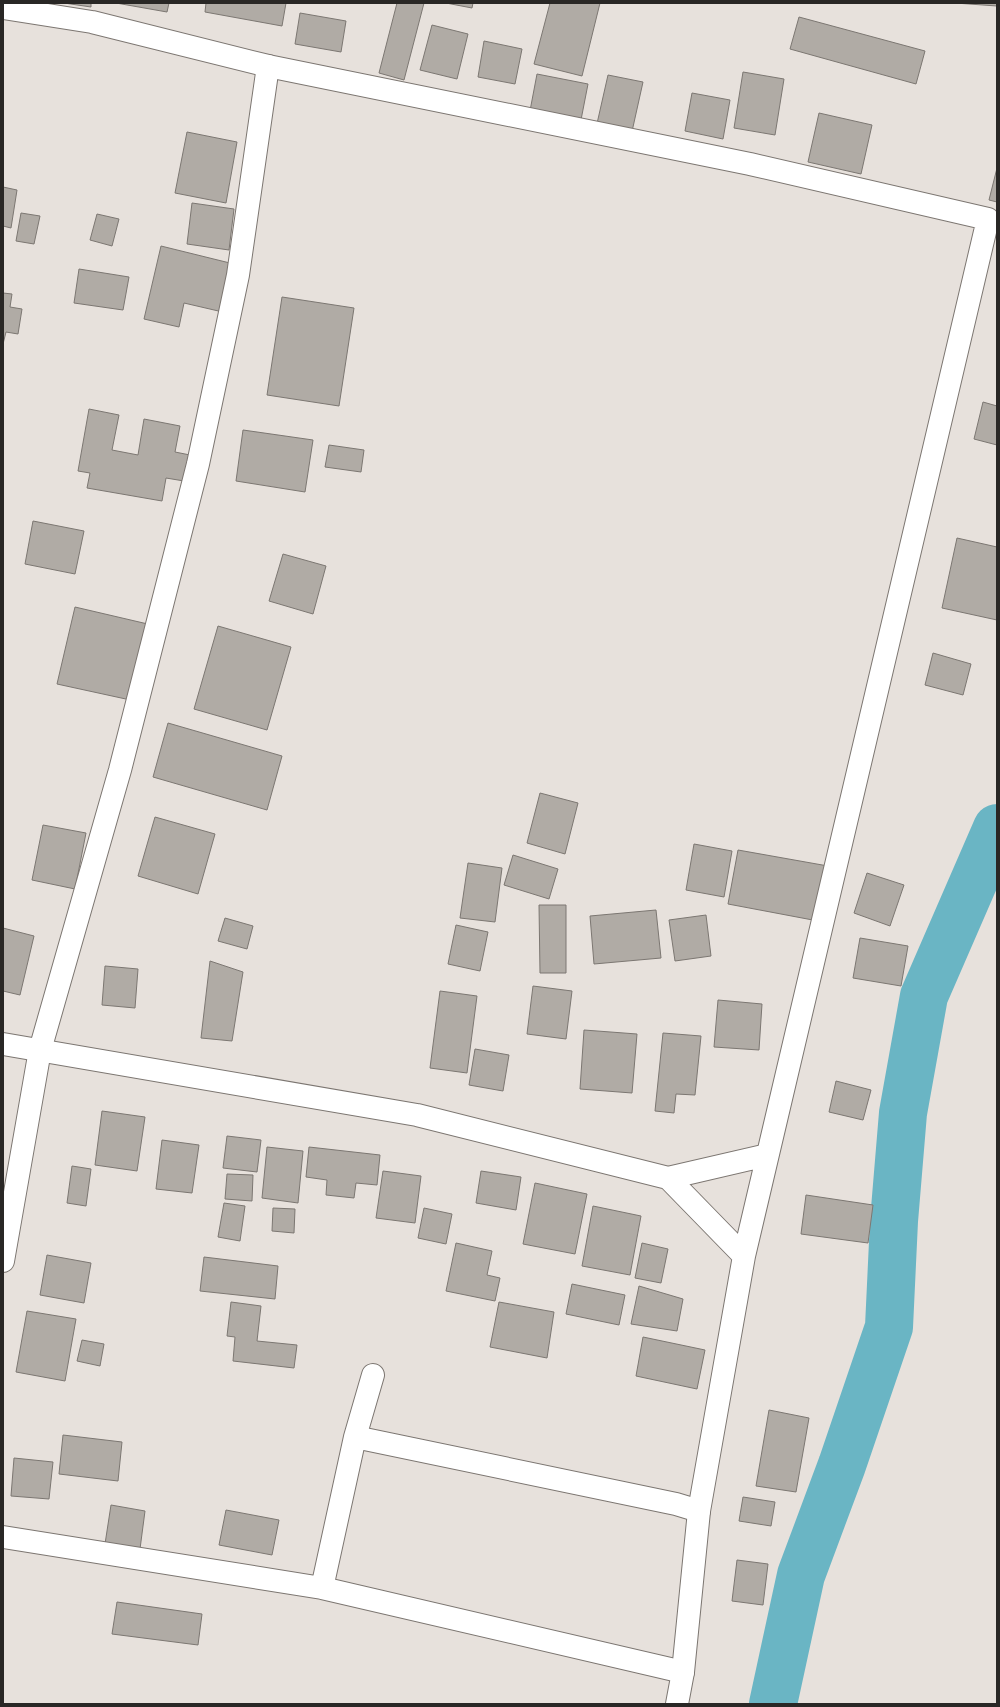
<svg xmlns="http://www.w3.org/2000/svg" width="1000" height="1707" viewBox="0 0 1000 1707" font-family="Bitter,serif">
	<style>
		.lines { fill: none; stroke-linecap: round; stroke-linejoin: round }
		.river { stroke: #6ab5c4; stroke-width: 48 }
		.building { fill: #b0aba5; stroke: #7c7772 }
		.street-casing { stroke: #7c7671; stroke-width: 24 }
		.secondary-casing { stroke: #7c7671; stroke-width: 24 }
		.street { stroke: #fff; stroke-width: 22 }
		.secondary { stroke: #fff; stroke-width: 22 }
	</style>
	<rect width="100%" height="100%" fill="#e7e1dc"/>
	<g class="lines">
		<path class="river" d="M773 1704 801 1575 842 1465 889 1327 894 1221 903 1113 924 996 997 828"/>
	</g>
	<path class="building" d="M64 3H91V7Z
		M116 3H169L167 12Z
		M206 3H286L282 26 205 12Z
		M397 3H424L404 80 379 73Z
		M446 3H473L472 8Z
		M550 3H600L582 76 534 64Z
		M955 3H997V6Z
		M300 13 346 21 341 52 295 44Z
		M799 17 925 51 916 84 790 49Z
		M432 25 468 34 457 79 420 70Z
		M484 41 522 49 515 84 478 77Z
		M743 72 784 79 775 135 734 128Z
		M537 74 588 84 580 125 529 116Z
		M608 75 643 82 631 136 596 128Z
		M692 93 730 100 723 139 685 131Z
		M819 113 872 125 861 174 808 162Z
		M187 132 237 142 226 203 175 193Z
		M997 168V202L989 200Z
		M3 187 17 190 11 228 3 226Z
		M192 203 234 209 229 250 187 244Z
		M21 213 40 216 34 244 16 241Z
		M97 214 119 219 112 246 90 240Z
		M161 246 238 265 227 313 184 303 179 327 144 319Z
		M79 269 129 277 123 310 74 303Z
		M3 293 12 294 10 307 22 309 18 334 6 332 3 344Z
		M282 297 354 308 339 406 267 395Z
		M983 402 997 406V445L974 439Z
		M89 409 119 415 112 450 138 455 144 419 180 426 175 452 195 456 190 482 166 478 162 501 87 488 90 473 78 471Z
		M243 430 313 440 305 492 236 481Z
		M329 445 364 450 361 472 325 467Z
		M33 521 84 531 75 574 25 564Z
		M957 538 997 547V620L942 608Z
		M283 554 326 566 313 614 269 601Z
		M75 607 152 625 135 701 57 684Z
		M218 626 291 647 267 730 194 709Z
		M933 653 971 664 963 695 925 685Z
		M168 723 282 756 267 810 153 777Z
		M540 793 578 803 565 854 527 843Z
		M155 817 215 834 198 894 138 876Z
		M43 825 86 833 75 889 32 880Z
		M694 844 732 851 724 897 686 890Z
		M738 850 828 866 818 921 728 904Z
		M513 855 558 869 549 899 504 885Z
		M468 863 502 868 495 922 460 918Z
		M867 873 904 885 890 926 854 913Z
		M539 905H566V973H540Z
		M656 910 661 958 594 964 590 916Z
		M706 915 711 956 675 961 669 920Z
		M225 918 253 926 247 949 218 941Z
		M456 925 488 932 480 971 448 964Z
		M3 928 34 936 20 995 3 991Z
		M860 938 908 946 901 986 853 978Z
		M210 961 243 972 232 1041 201 1038Z
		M105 966 138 969 135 1008 102 1005Z
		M533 986 572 991 566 1039 527 1034Z
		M440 991 477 996 467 1073 430 1068Z
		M718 1000 762 1004 759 1050 714 1047Z
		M584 1030 637 1034 632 1093 580 1089Z
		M663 1033 701 1036 695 1095 676 1094 674 1113 655 1111Z
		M475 1049 509 1055 503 1091 469 1085Z
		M836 1081 871 1090 863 1120 829 1112Z
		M102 1111 145 1117 137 1171 95 1165Z
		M227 1136 261 1140 257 1172 223 1168Z
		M162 1140 199 1145 192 1193 156 1189Z
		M267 1147 303 1151 298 1203 262 1198Z
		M309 1147 380 1155 377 1185 356 1183 354 1198 326 1195 327 1180 306 1177Z
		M72 1166 91 1169 86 1206 67 1203Z
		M383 1171 421 1176 415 1223 376 1218Z
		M481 1171 521 1177 516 1210 476 1203Z
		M227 1174 253 1175 252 1201 225 1199Z
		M535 1183 587 1194 575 1254 523 1244Z
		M806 1195 873 1205 868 1243 801 1234Z
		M224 1203 245 1206 240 1241 218 1237Z
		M593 1206 641 1216 630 1275 582 1266Z
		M273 1208 295 1209 294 1233 272 1231Z
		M424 1208 452 1214 446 1244 418 1238Z
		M456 1243 492 1251 487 1275 500 1278 495 1301 446 1291Z
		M642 1243 668 1249 661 1283 635 1278Z
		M47 1255 91 1263 84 1303 40 1295Z
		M204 1257 278 1266 275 1299 200 1291Z
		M572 1284 625 1295 619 1325 566 1314Z
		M639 1286 683 1299 677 1331 631 1324Z
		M231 1302 261 1306 257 1341 297 1345 294 1368 233 1361 235 1337 227 1336Z
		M499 1302 554 1312 547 1358 490 1347Z
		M27 1311 76 1319 65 1381 16 1372Z
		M643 1337 705 1350 697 1389 636 1376Z
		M82 1340 104 1344 100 1366 77 1361Z
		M769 1410 809 1418 796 1492 756 1486Z
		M63 1435 122 1442 118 1481 59 1474Z
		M14 1458 53 1462 49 1499 11 1496Z
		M743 1497 775 1502 771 1526 739 1521Z
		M111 1505 145 1511 140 1549 105 1544Z
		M226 1510 279 1520 272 1555 219 1545Z
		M737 1560 768 1564 763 1605 732 1601Z
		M117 1602 202 1614 198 1645 112 1634Z"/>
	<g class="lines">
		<defs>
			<path id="street" d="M3 1261 40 1050 120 770 198 464 238 275 268 66
				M355 1437 676 1504 699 1511
				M3 1537 322 1588 683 1672
				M322 1588 355 1437 373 1375"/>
			<path id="secondary" d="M3 8 92 22 268 66 750 164 988 219 744 1256 699 1511 683 1672 677 1704
				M3 1044 417 1115 668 1178 767 1155
				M668 1178 744 1256"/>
		</defs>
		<use href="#street" class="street-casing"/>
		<use href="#secondary" class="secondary-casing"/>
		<use href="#street" class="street"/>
		<use href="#secondary" class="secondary"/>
	</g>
	<rect width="1000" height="1707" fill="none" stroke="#292725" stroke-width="8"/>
</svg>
